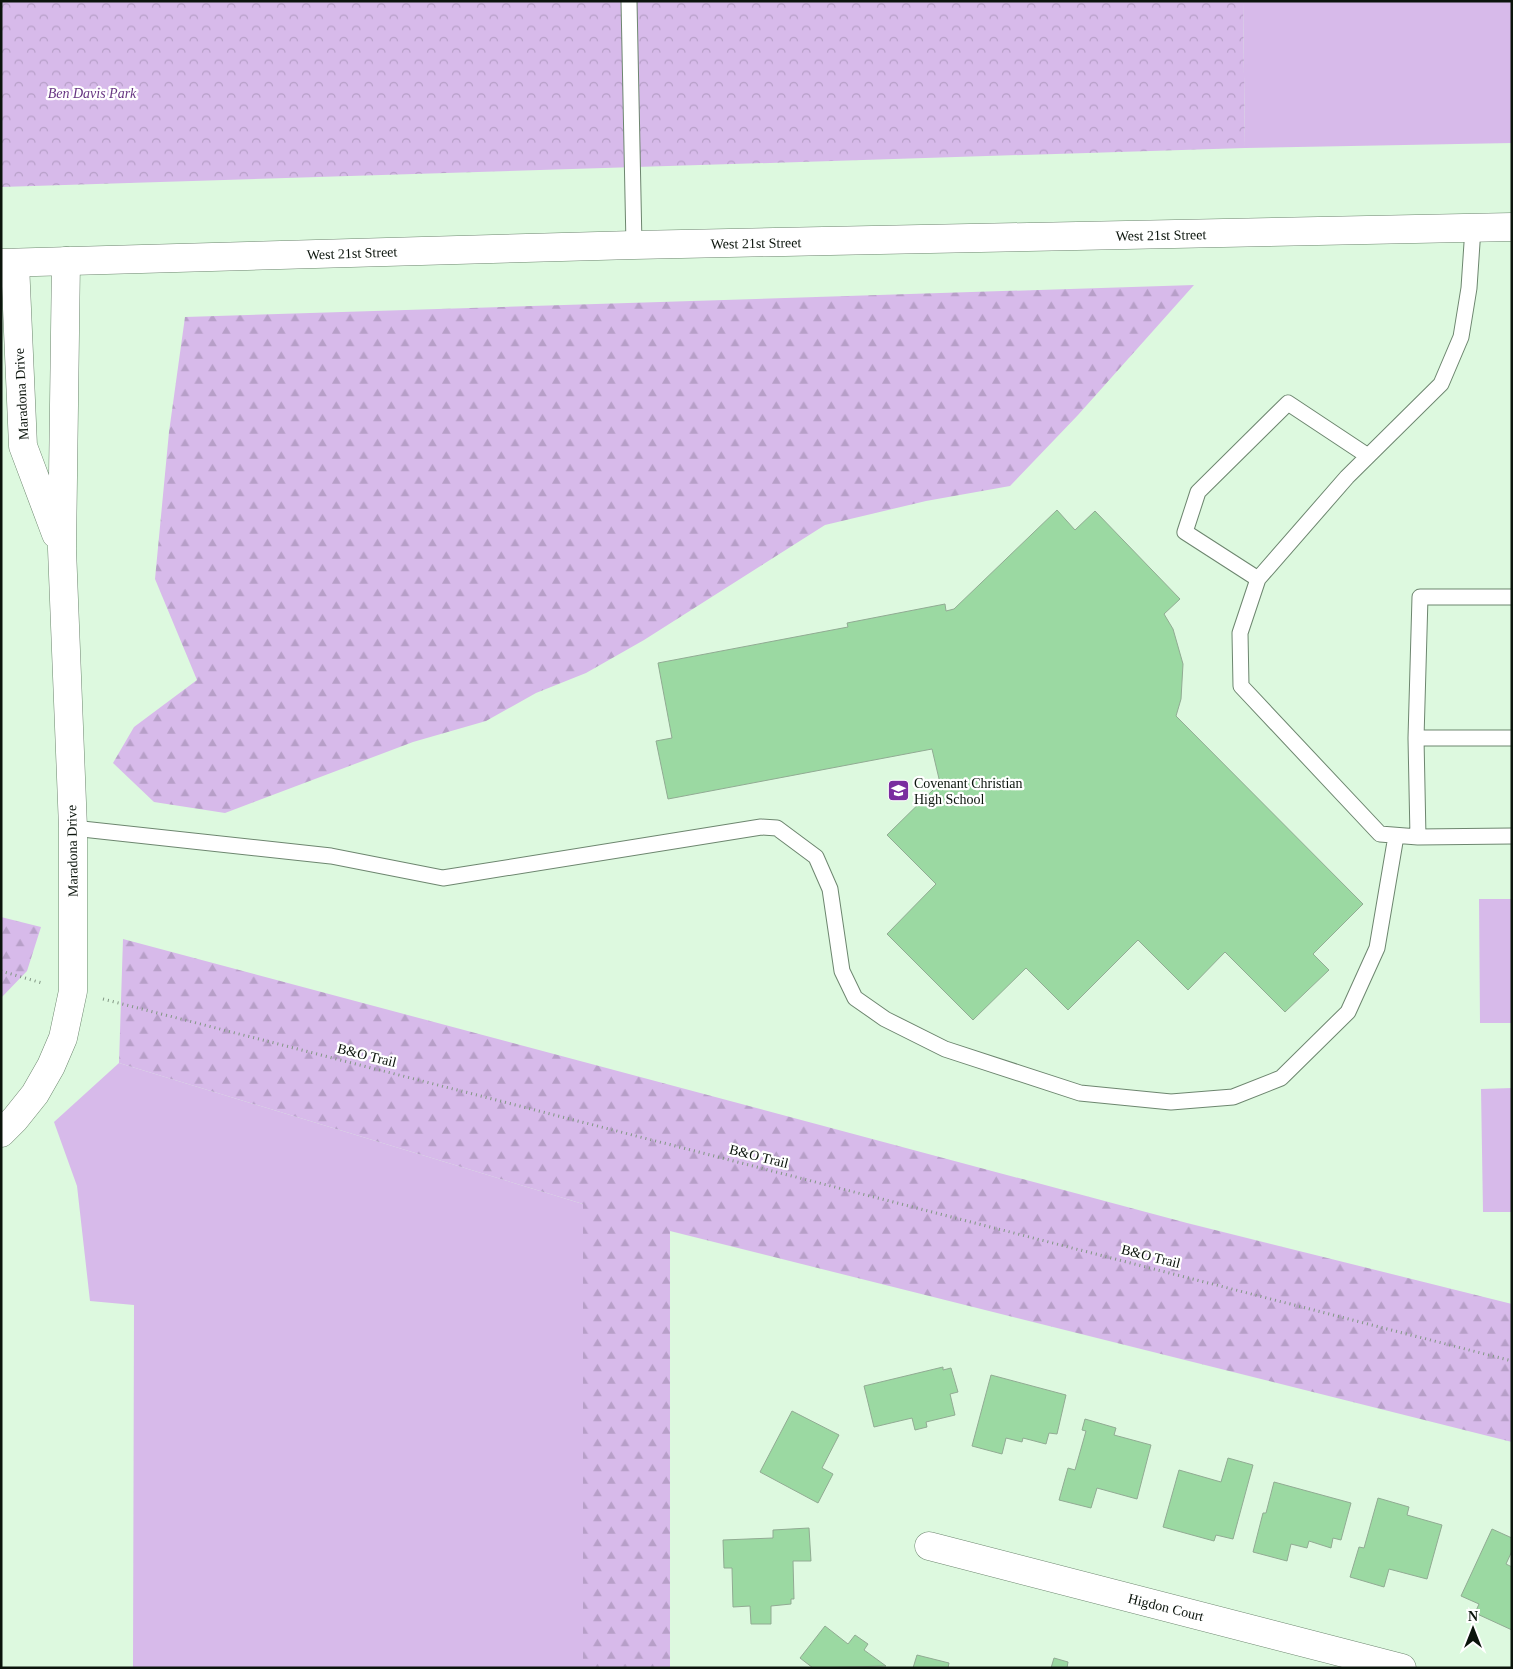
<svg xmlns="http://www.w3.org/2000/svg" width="1513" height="1669" viewBox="0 0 1513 1669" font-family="'Times New Roman',serif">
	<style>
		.green { fill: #d7baea }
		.forest { fill: url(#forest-firs) }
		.park { fill: url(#park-crowns) }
		.building { fill: #9bd9a2; stroke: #91ab93 }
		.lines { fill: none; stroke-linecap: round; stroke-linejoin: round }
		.lane-casing { stroke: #6d866f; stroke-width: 17 }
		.street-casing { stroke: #6d866f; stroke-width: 29 }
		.secondary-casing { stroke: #6d866f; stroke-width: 29 }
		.path { stroke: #829684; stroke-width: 3; stroke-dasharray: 1 4; stroke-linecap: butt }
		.lane { stroke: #fff; stroke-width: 15 }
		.street { stroke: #fff; stroke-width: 28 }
		.secondary { stroke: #fff; stroke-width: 28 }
		.labels { text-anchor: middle; stroke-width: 4.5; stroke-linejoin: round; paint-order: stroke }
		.park-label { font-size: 14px; font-style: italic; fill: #673682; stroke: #fff }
		.street-label { font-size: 14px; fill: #0b140c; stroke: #fff }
		.poi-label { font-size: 14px; fill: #0b140c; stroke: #fff; text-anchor: start }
	</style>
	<defs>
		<pattern id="forest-firs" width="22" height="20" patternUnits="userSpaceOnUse" patternTransform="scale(1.25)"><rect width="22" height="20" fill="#d7baea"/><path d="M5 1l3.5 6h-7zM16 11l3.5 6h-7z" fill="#b79fc8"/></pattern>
		<pattern id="park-crowns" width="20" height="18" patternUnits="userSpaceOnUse" patternTransform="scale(1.25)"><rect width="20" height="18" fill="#d7baea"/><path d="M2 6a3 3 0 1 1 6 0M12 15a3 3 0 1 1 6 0" fill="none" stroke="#b79fc8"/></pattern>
	</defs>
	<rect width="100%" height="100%" fill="#ddf9df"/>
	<path class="green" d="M1243 1H1512V143L1245 148Z
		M1479 899H1512V1023H1480Z
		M119 1063 583 1204V1668H133L134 1305 90 1301 77 1186 54 1122Z
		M1512 1088V1212H1483L1481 1089Z"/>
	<path class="forest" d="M1194 285 1078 415 1010 486 926 501 825 525 644 640 586 673 536 693 486 721 413 742 225 813 154 802 113 763 134 727 197 680 155 579 169 432 185 317Z
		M1 917 41 927 27 971 1 998Z
		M123 939 1187 1223 1512 1304V1442L670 1231V1668H583V1204L119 1063Z"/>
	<path class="park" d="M1 1H1243L1245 148 1 187Z"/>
	<path class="building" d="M1057 510 1075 530 1095 511 1180 599 1164 614 1173 629 1183 664 1181 699 1176 716 1363 904 1313 954 1329 970 1285 1012 1225 952 1188 990 1138 940 1068 1010 1026 968 973 1020 887 934 936 884 887 835 940 783 932 749 668 799 656 741 672 738 658 663 848 627 847 623 945 604 946 611 954 609Z
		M943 1367V1370L951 1368 958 1392 950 1394 955 1415 926 1422 927 1427 915 1430 912 1418 874 1427 864 1386Z
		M991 1375 1066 1395 1057 1434 1049 1433 1046 1444 1023 1438 1022 1442 1006 1438 1002 1454 972 1446Z
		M792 1411 839 1435 822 1468 833 1474 818 1503 760 1472Z
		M1085 1419 1116 1428 1114 1435 1151 1445 1137 1499 1097 1488 1091 1508 1059 1500 1068 1468 1075 1470 1086 1431 1082 1430Z
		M1228 1458 1253 1465 1233 1539 1216 1535 1214 1541 1163 1527 1179 1470 1221 1482Z
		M1274 1482 1351 1503 1341 1540 1333 1538 1331 1548 1309 1541 1307 1548 1291 1544 1287 1561 1253 1552 1263 1513H1266Z
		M1378 1498 1409 1507 1407 1515 1442 1525 1427 1579 1389 1569 1384 1587 1350 1577 1359 1547 1364 1548Z
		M809 1528 811 1561H793L794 1599H791V1604L771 1606V1624H751L750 1606 733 1607 732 1568H724L723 1540 773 1538V1530Z
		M1492 1529 1512 1538V1551L1506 1564 1512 1567V1630L1475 1613 1479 1604 1461 1596Z
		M825 1626 848 1644 855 1635 868 1644 864 1650 886 1666 813 1668 800 1658Z
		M917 1655 949 1663 948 1668H913Z
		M1054 1658 1068 1662 1067 1668H1051Z"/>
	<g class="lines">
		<defs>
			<path id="lane" d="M629 1 634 245
				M1473 228 1469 288 1461 337 1441 384 1347 477 1258 579 1240 633 1241 686 1380 834 1418 837 1512 836
				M1258 579 1185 532 1198 492 1288 403 1368 456
				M1416 738H1512
				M73 828 331 856 443 878 761 827 777 828 816 857 830 889 842 971 855 998 885 1019 945 1049 1080 1093 1171 1102 1233 1097 1281 1078 1348 1012 1377 948 1396 836
				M1418 837 1416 738 1420 597H1512"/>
			<path id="street" d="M15 263 23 446 56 534
				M1 1133 15 1119 35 1094 51 1066 63 1038 73 991V828L62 549 66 261
				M929 1546 1402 1668"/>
			<path id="secondary" d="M1 263 634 245 1512 227"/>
		</defs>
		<use href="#lane" class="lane-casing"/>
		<use href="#street" class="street-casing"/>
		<use href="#secondary" class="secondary-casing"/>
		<path class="path" d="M1 971 42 983
			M103 999 1512 1361"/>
		<use href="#lane" class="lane"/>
		<use href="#street" class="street"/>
		<use href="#secondary" class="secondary"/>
	</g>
	<defs>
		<symbol id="school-square" viewBox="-11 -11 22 22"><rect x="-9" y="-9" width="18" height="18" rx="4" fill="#7a2d9f" stroke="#fff"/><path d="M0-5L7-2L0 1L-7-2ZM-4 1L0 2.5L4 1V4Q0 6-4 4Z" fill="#fff"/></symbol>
	</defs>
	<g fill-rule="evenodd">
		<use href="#school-square" x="886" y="778" width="25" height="25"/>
	</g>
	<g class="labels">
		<g class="park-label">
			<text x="92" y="98">Ben Davis Park</text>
		</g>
		<g class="street-label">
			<text transform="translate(1161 235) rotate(-1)" y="5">West 21st Street</text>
			<text transform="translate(756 243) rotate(-1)" y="5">West 21st Street</text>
			<text transform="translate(352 253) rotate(-2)" y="5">West 21st Street</text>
			<text transform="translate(21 394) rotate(-93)" y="5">Maradona Drive</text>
			<text transform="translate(72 851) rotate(-91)" y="5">Maradona Drive</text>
			<text transform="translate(367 1055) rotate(14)" y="5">B&amp;O Trail</text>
			<text transform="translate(759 1156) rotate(14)" y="5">B&amp;O Trail</text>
			<text transform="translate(1151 1256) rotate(14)" y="5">B&amp;O Trail</text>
			<text transform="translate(1166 1607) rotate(14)" y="5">Higdon Court</text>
		</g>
		<g class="poi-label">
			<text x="914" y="788">Covenant Christian<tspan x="914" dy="16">High School</tspan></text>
		</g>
	</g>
	<rect width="1513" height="1669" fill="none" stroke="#0b140c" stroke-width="5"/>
	<g transform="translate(1473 1629)" stroke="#ffffff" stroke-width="4" paint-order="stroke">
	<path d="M0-4L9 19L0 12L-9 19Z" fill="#0b140c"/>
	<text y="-8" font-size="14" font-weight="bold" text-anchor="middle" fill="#0b140c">N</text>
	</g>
</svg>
